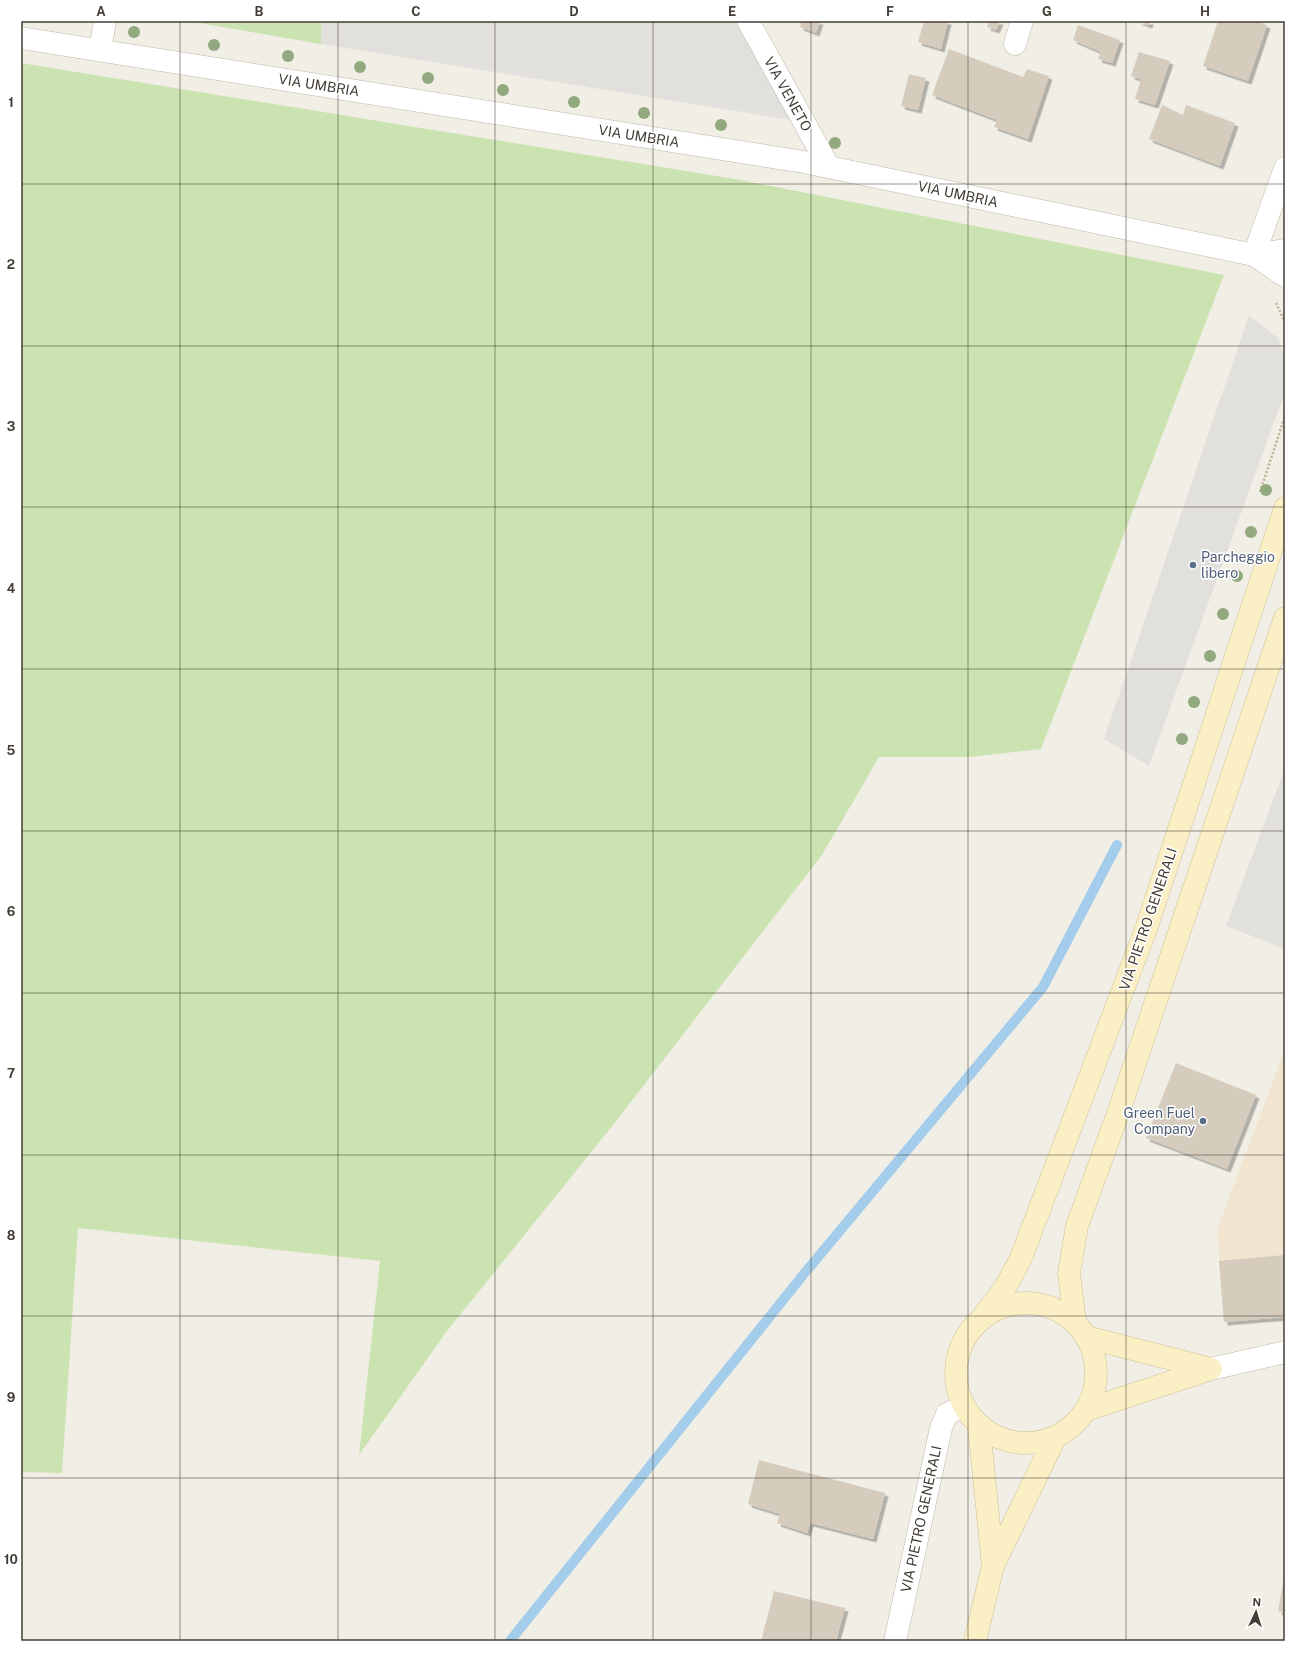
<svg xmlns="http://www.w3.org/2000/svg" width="1306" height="1662" viewBox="0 0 1306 1662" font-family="'Public Sans',sans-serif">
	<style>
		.commercial { fill: #f2e5d0 }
		.green { fill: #cbe3b0 }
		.parking { fill: #e2e0dd }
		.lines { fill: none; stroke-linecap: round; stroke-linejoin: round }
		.stream { stroke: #a4cceb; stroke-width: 10 }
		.building { fill: #d5ccbe; filter: url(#shadow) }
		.street-casing { stroke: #bfb8ab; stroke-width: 23 }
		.secondary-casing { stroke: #cec197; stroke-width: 23 }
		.path { stroke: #bdb19a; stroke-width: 2.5; stroke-dasharray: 2 2; stroke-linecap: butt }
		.street { stroke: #fff; stroke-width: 22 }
		.secondary { stroke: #fbefc5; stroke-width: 22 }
		.tree { fill: #92a97f }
		.grid { fill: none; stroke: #433e35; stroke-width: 1; stroke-opacity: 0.55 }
		.service-dot { fill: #5c6f8a; stroke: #fff; stroke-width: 1.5 }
		.labels { text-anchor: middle; stroke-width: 3; stroke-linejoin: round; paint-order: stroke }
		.street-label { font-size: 14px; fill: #433e35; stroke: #fff }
		.service-label { font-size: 14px; fill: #4e5e75; stroke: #fff; text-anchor: start }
		.neatline { fill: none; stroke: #433e35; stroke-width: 1.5 }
		.grid-label { font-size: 13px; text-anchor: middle; font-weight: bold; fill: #433e35 }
	</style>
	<defs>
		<filter id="shadow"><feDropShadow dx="3.5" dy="3.5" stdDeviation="0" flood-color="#0004"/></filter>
	</defs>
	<rect width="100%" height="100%" fill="#f1eee5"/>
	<path class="commercial" d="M1285 1049V1317L1224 1322 1217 1230Z"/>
	<path class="green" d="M188 21H322L321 44Z
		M21 63 735 179 1224 275 1041 749 970 757H879L822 855 613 1125 447 1331 359 1455 380 1261 78 1228 62 1473 21 1472Z"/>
	<path class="parking" d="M322 21H737L792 120 321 44Z
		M1249 315 1279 339 1285 363V392L1149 766 1104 739Z
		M1285 768V949L1226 926Z"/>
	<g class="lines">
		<path class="stream" d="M510 1641 803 1275 1043 987 1117 845"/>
	</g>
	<path class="building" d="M798 21H820L816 33 800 27 801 23Z
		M924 21H948L941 49 918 42Z
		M989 21H1000L996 30 987 27Z
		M1137 21H1150L1149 25Z
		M1218 21H1257L1267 25 1248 81 1203 66Z
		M1078 25 1120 40 1112 63 1098 59 1101 52 1073 40Z
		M949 49 1023 77 1027 69 1049 76 1028 139 994 127 997 120 932 95Z
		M1139 52 1170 61 1155 105 1135 99 1141 79 1131 76Z
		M909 74 926 78 918 110 901 106Z
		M1162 105 1183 115 1186 105 1235 123 1220 166 1149 139Z
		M1176 1063 1256 1095 1227 1169 1146 1138Z
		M1285 1255V1317L1224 1322 1219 1261Z
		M759 1460 885 1493 873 1539 810 1523 807 1533 777 1523 780 1514 748 1504Z
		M1284 1578H1285V1613L1278 1611Z
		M774 1591 845 1608 836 1641H761Z"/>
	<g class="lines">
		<defs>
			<path id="street" d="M748 21 829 167
				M21 38 804 162 1254 255 1285 250
				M1015 44 1022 21
				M100 50 105 21
				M1254 255 1285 168
				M1254 255 1285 276
				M1211 1369 1285 1352
				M895 1641 941 1428 947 1414 963 1406"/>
			<path id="secondary" d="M956 1373a70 70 0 1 1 140 0a70 70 0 1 1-140 0Z
				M982 1318 1005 1288 1021 1258 1146 929 1285 508
				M1075 1322 1069 1273 1077 1226 1120 1108 1285 618
				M1086 1337 1211 1369
				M1086 1410 1211 1369
				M979 1427 993 1566
				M975 1641 993 1566 1055 1438"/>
		</defs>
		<use href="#street" class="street-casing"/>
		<use href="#secondary" class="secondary-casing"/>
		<path class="path" d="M1276 303 1285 322
			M1260 492 1285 416"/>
		<use href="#street" class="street"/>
		<use href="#secondary" class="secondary"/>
	</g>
	<g class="tree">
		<circle cx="134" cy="32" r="6"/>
		<circle cx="214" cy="45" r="6"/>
		<circle cx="288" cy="56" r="6"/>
		<circle cx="360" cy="67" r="6"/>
		<circle cx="428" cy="78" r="6"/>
		<circle cx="503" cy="90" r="6"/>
		<circle cx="574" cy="102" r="6"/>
		<circle cx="644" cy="113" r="6"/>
		<circle cx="721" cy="125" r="6"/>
		<circle cx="835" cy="143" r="6"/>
		<circle cx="1266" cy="490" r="6"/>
		<circle cx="1251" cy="532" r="6"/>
		<circle cx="1237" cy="576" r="6"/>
		<circle cx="1223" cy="614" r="6"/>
		<circle cx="1210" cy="656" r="6"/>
		<circle cx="1194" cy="702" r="6"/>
		<circle cx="1182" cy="739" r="6"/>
	</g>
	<path class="grid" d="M180 21V1641M338 21V1641M495 21V1641M653 21V1641M811 21V1641M968 21V1641M1126 21V1641M21 184H1285M21 346H1285M21 507H1285M21 669H1285M21 831H1285M21 993H1285M21 1155H1285M21 1316H1285M21 1478H1285"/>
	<g class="service-dot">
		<circle cx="1193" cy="565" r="4"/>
		<circle cx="1203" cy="1121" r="4"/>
	</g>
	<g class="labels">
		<g class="street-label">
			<text transform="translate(319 85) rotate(9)" y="5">VIA UMBRIA</text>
			<text transform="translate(788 94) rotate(61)" y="5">VIA VENETO</text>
			<text transform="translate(639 136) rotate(9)" y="5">VIA UMBRIA</text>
			<text transform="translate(958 194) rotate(12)" y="5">VIA UMBRIA</text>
			<text transform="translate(1148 919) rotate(-71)" y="5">VIA PIETRO GENERALI</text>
			<text transform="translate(921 1519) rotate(-78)" y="5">VIA PIETRO GENERALI</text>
		</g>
		<g class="service-label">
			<text x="1201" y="562">Parcheggio<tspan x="1201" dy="16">libero</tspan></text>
			<text x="1195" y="1118" text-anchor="end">Green Fuel<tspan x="1195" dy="16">Company</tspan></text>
		</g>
	</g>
	<rect width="1306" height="1662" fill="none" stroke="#ffffff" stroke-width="44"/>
	<g transform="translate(1256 1612) rotate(4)" stroke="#ffffff" stroke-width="3" paint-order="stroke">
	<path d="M0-3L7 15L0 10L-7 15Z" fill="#433e35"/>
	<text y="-6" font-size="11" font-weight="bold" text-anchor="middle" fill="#433e35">N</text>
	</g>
	<rect x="22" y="22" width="1262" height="1618" class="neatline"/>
	<g class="grid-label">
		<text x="101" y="16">A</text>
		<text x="259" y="16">B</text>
		<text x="416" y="16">C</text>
		<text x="574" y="16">D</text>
		<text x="732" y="16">E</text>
		<text x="890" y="16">F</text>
		<text x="1047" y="16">G</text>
		<text x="1205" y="16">H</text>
		<text x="11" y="107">1</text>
		<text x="11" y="269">2</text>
		<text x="11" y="431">3</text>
		<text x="11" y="593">4</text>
		<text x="11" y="755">5</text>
		<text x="11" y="916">6</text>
		<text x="11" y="1078">7</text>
		<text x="11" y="1240">8</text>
		<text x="11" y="1402">9</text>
		<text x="11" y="1564">10</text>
	</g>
</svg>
